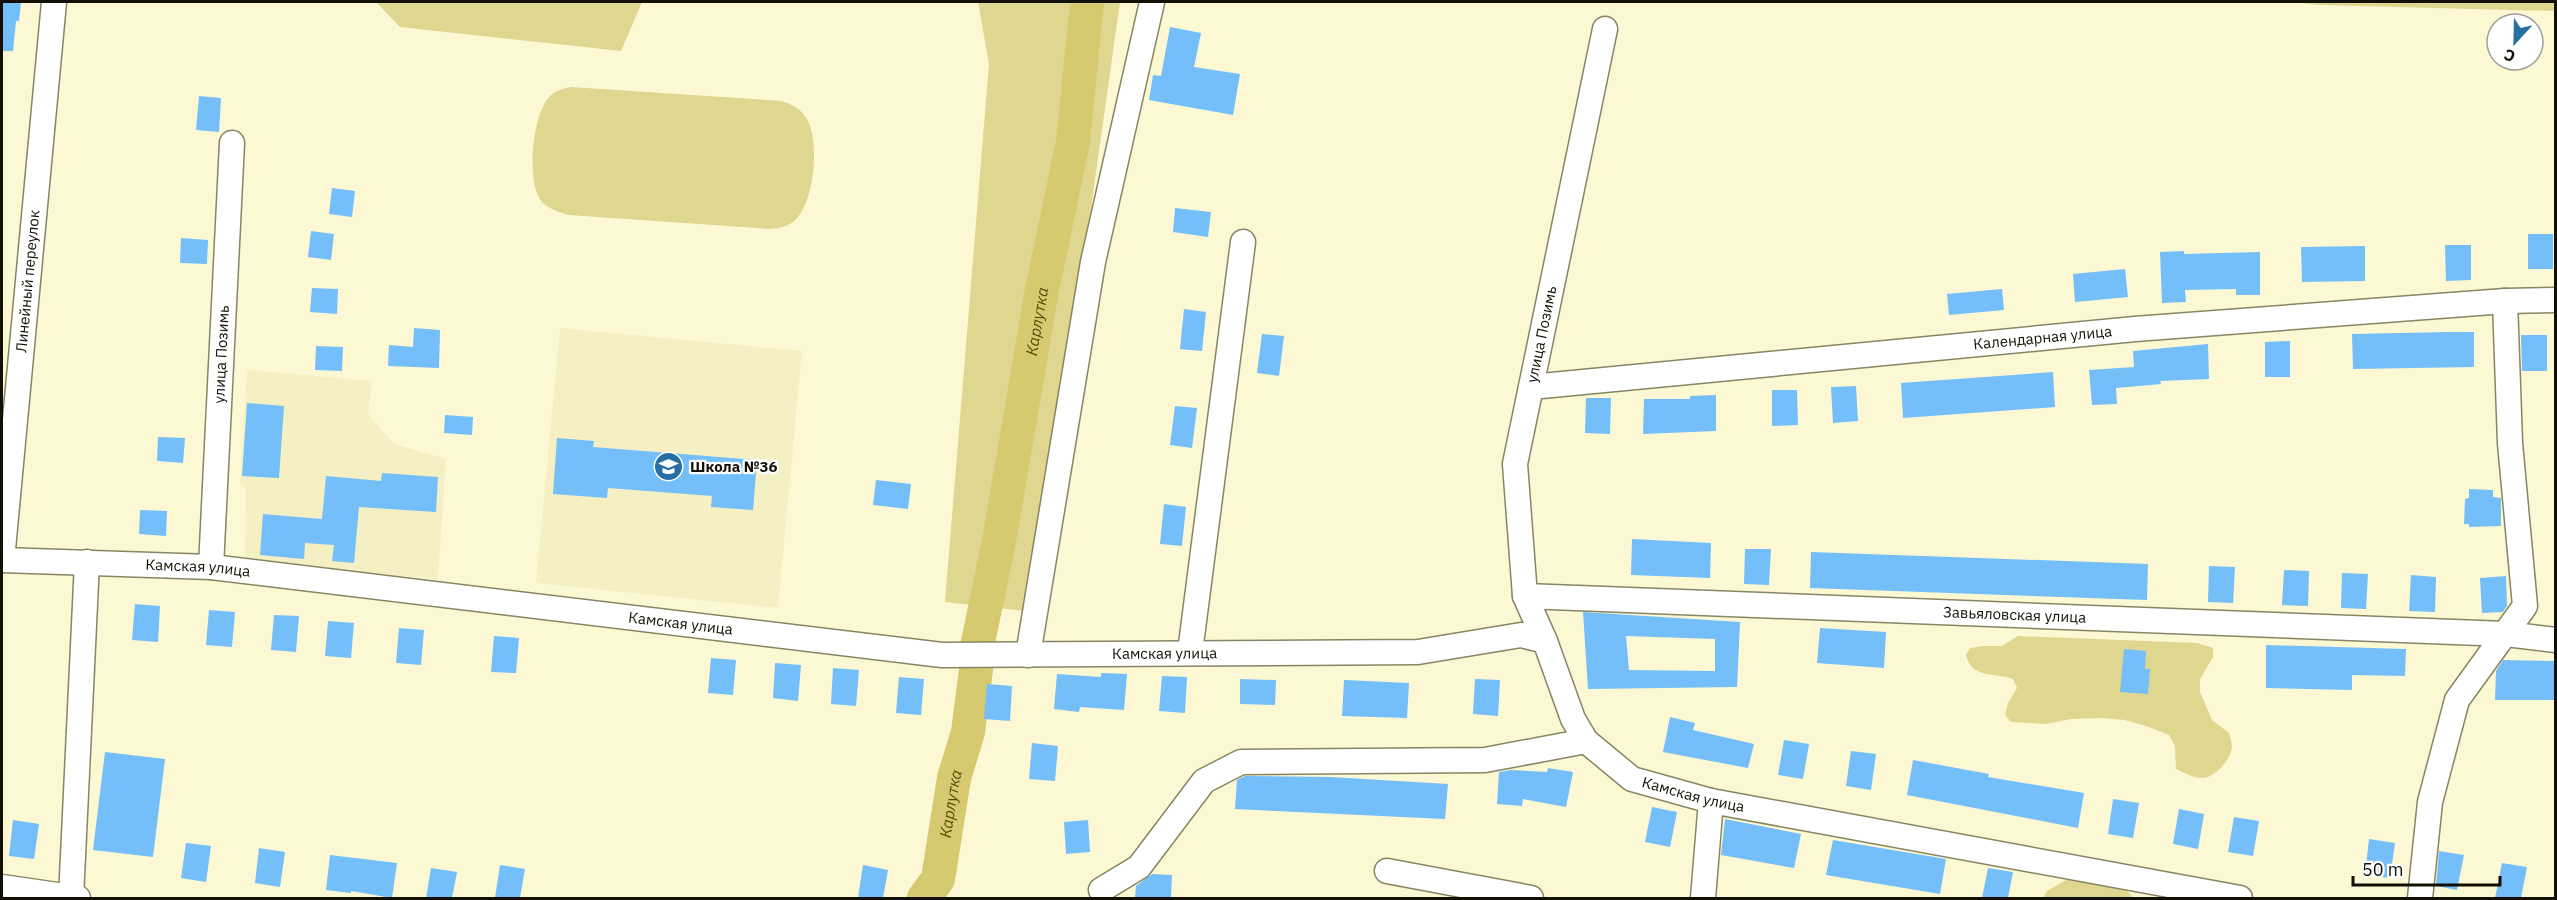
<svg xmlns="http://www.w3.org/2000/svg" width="2557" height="900" viewBox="0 0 2557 900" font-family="'IBM Plex Sans',sans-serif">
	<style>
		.built { fill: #f4f0c3 }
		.green { fill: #dfd690 }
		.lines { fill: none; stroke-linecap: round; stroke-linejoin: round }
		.river { stroke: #d6ca70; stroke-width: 34 }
		.building { fill: #74befa; fill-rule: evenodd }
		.minor-casing { stroke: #888564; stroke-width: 27 }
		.minor { stroke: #fff; stroke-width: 24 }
		.labels { text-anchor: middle; stroke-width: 4.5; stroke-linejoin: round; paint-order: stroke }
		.street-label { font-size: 15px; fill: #121004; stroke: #fff }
		.poi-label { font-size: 15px; font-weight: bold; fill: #121004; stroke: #fff; text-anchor: start }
		.water-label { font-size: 16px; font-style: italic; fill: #564e04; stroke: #fff }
	</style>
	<rect width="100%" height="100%" fill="#fcf8d4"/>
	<path class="built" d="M560 328 802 351 778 608 536 583Z
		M247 370 372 381 368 414 394 444 446 459 438 579 245 562 246 489 240 483Z"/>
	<path class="green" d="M376 2H642L621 51 400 27Z
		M978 2H1120L1034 612 945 602 989 64Z
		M2291 2H2555L2556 11 2319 5Z
		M571 87 781 101C791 104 798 107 805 116 821 137 815 205 793 222 786 227 779 228 771 229L569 215C559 212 551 210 543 203 525 185 532 114 550 96 556 90 563 89 571 87Z
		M2018 636 2197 643 2213 648V657L2200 679V692L2212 720 2229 733C2230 737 2232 743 2232 747 2231 759 2216 777 2203 778 2193 778 2184 773 2176 769L2175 746 2169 735 2149 727 2125 720 2100 718 2071 719 2046 724 2011 722 2005 715 2008 703 2017 688 2013 679C1993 672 1972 679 1966 655L1970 648 1983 646H2002Z
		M2071 877C2094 880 2120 877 2133 898H2043L2047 891Z"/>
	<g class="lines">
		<g class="river">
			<path id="s1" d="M978 642 999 541 1042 290 1073 142 1087 2"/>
			<path id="s2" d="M924 898 938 879 954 778 968 732 976 670"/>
		</g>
	</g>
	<path class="building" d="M2 2H21L19 21H16L13 51H2Z
		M1170 27 1201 33 1194 67 1240 74 1233 115 1149 100 1153 75 1161 76Z
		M199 96 221 98 219 132 196 130Z
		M332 188 355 191 352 217 329 214Z
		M1175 208 1211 212 1208 237 1173 232Z
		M311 231 334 234 331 260 308 257Z
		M2528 234H2553V269H2528Z
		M181 238 208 240 207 264 180 263Z
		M2445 245H2471V280L2446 281Z
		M2365 246V281L2302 282 2301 247Z
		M2184 251V254L2260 252V295H2236V289L2185 290 2186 302 2162 303 2160 252Z
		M2125 269 2128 297 2075 302 2073 274Z
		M312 288 338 289 337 314 310 312Z
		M2002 289 2004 310 1949 315 1947 294Z
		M1184 309 1206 312 1202 351 1180 349Z
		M414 328 440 330 439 368 388 366 389 345 413 347Z
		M2448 332H2474V367L2353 369 2352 334Z
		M1262 334 1284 336 1279 376 1257 373Z
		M2521 335H2547V371H2522Z
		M2290 341V377H2265V342Z
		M2208 344 2209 379 2160 381 2161 384 2116 388 2117 404 2092 405 2089 370 2134 367 2133 351Z
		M316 346 343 347 342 371 315 370Z
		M2053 372 2055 407 1903 418 1901 383Z
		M1856 386 1858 421 1833 423 1831 387Z
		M1772 390H1797L1798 425 1772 426Z
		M1716 395V431L1643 434 1644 399H1690V396Z
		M1586 398H1611L1610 434 1585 433Z
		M247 403 284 406 279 478 242 476Z
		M1175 406 1197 408 1192 448 1170 445Z
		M445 415 473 417 472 435 444 433Z
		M158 437 185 438 183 463 157 461Z
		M557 438 594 441 593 447 757 460 753 510 711 507 712 496 608 488 607 498 553 494Z
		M382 473 438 477 436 512 359 507 354 563 332 561 334 545 305 543 304 559 260 555 263 514 322 519 326 476 381 481Z
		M876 480 911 484 908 509 873 505Z
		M2469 489 2493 490V497L2501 498V526L2469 527V524H2464L2465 499 2469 498Z
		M1164 504 1186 507 1182 546 1160 544Z
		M140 510 167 511 166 536 139 534Z
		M1632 539 1711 543 1710 578 1631 575Z
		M1745 549H1771L1769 585 1744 584Z
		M1811 552 2148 564 2147 600 1810 588Z
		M2209 566 2235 567 2233 603 2208 602Z
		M2284 570 2309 571 2308 606 2282 605Z
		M2342 573 2368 574 2366 609 2341 608Z
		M2411 575 2436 577 2435 612 2409 611Z
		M2506 576 2507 606 2503 612 2482 613 2480 578Z
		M135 604 160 606 158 642 132 640Z
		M209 610 235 612 232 647 206 645Z
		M1583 612 1740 622 1737 687 1588 689ZM1626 636 1715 639V671L1629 670Z
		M274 615 299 616 296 652 271 650Z
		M328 621 354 623 351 658 325 656Z
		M399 628 424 630 421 665 396 663Z
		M1820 628 1886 632 1884 668 1817 663Z
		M494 636 519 638 516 673 491 672Z
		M2266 645 2406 649 2405 676 2352 675V690L2266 688Z
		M2124 649 2146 651 2145 669H2150L2148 694 2120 692Z
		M711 658 736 660 733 695 708 693Z
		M2503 660 2556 661V700H2495L2496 671Z
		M775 663 801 665 798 701 773 698Z
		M833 668 859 670 856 706 831 704Z
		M1101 673 1127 674 1124 710 1080 707 1079 712 1054 709 1057 674 1101 677Z
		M1162 676 1187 677 1185 713 1159 711Z
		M899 677 924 679 921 715 896 713Z
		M1240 679 1276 680 1275 705 1240 704Z
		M1475 679 1500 680 1498 716 1473 714Z
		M1344 680 1409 683 1407 718 1342 716Z
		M987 684 1012 686 1010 721 984 719Z
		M1670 717 1695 723 1693 730 1754 744 1748 768 1663 752Z
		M1784 740 1809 744 1803 779 1778 775Z
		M1032 743 1058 746 1055 781 1029 779Z
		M1851 751 1876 754 1871 790 1846 786Z
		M105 752 165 759 153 857 93 850Z
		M1913 760 1989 774 1988 777 2084 793 2078 828 1907 795Z
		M1548 768 1573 772 1566 807 1523 799 1522 806 1497 804 1499 772 1511 770 1547 772Z
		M1245 776 1331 777 1448 784 1445 819 1235 809 1237 780Z
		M2113 799 2139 803 2133 838 2108 834Z
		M1652 807 1677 812 1670 847 1645 842Z
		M2179 809 2204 814 2198 849 2173 844Z
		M2234 817 2259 821 2253 856 2228 852Z
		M1725 819 1801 834 1794 868 1721 855Z
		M13 820 39 824 34 859 9 856Z
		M1088 820 1090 852 1066 854 1064 822Z
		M2369 839 2395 843 2390 878 2365 875Z
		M1833 840 1946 859 1940 894 1826 875Z
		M186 843 211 846 206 882 181 878Z
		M259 848 285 852 280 887 255 883Z
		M2439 851 2464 855 2457 890 2436 886Z
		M330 855 397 863 392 898 351 891V893L326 890Z
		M2502 863 2527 867 2521 898H2495Z
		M500 865 525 869 520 898H495Z
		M863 865 888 870 883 898H858Z
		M431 868 457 872 452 898H426Z
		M1988 868 2013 872 2008 898H1982Z
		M1152 874 1172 875 1171 898H1135L1136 886Z"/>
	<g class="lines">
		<defs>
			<g id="minor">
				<path id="s3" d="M1531 387 2135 329 2505 301 2556 300"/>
				<path id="s4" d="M2 560 211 567 942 655 1418 652 1521 635 1545 641 1573 719 1586 741 1632 779 1711 801 2240 898"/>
				<path id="s5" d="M2 560 54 2"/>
				<path id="s6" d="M211 567 232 143"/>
				<path id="s7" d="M1525 596 2506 634 2556 640"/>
				<path id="s8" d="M1545 641 1525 596 1515 464 1605 29"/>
				<path d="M1190 652 1243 242"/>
				<path d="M1028 655 1093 262 1152 2"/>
				<path d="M1387 871 1531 898"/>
				<path d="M2 887 78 898"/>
				<path d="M1101 890 1139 867 1204 781 1241 762 1485 760 1586 741"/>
				<path d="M71 898 87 562"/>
				<path d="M1703 898 1711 801"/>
				<path d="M2420 898 2430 802 2457 700 2525 606 2510 443 2505 301"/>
			</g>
		</defs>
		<use href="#minor" class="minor-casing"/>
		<use href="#minor" class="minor"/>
	</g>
	<defs>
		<symbol id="school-disc" viewBox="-11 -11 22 22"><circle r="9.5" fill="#266fa3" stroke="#fff"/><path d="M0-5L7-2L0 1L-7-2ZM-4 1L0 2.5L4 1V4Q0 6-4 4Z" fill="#fff"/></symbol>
	</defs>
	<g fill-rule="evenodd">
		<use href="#school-disc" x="652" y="450" width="33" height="33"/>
	</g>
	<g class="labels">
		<g class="street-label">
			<text dy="5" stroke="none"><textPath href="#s5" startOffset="280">Линейный переулок</textPath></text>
			<text dy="5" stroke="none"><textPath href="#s8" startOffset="314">улица Позимь</textPath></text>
			<text dy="5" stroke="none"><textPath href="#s3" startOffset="514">Календарная улица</textPath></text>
			<text dy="5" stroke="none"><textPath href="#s6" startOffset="213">улица Позимь</textPath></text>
			<text dy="5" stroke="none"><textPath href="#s4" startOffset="196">Камская улица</textPath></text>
			<text dy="5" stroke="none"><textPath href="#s7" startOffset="490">Завьяловская улица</textPath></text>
			<text dy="5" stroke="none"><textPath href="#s4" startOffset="682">Камская улица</textPath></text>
			<text dy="5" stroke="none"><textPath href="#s4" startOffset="1168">Камская улица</textPath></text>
			<text dy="5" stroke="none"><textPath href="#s4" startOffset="1782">Камская улица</textPath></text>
		</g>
		<g class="poi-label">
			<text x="690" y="472">Школа №36</text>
		</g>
		<g class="water-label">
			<text dy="6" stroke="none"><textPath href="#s1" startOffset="326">Карлутка</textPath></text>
			<text dy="6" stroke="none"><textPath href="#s2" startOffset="100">Карлутка</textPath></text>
		</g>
	</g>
	<rect width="2557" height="900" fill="none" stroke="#121004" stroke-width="6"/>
	<g transform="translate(2515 42) rotate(202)"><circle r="28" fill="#ffffff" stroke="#a09f9b" stroke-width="1.5"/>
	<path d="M0-4.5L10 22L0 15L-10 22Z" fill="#266fa3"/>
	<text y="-9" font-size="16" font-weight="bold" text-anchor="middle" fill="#121004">С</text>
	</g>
	<path d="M2353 876v9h147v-9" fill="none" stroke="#121004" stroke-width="3"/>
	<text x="2362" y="876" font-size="18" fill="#121004" stroke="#ffffff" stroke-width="4.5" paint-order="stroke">50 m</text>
</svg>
